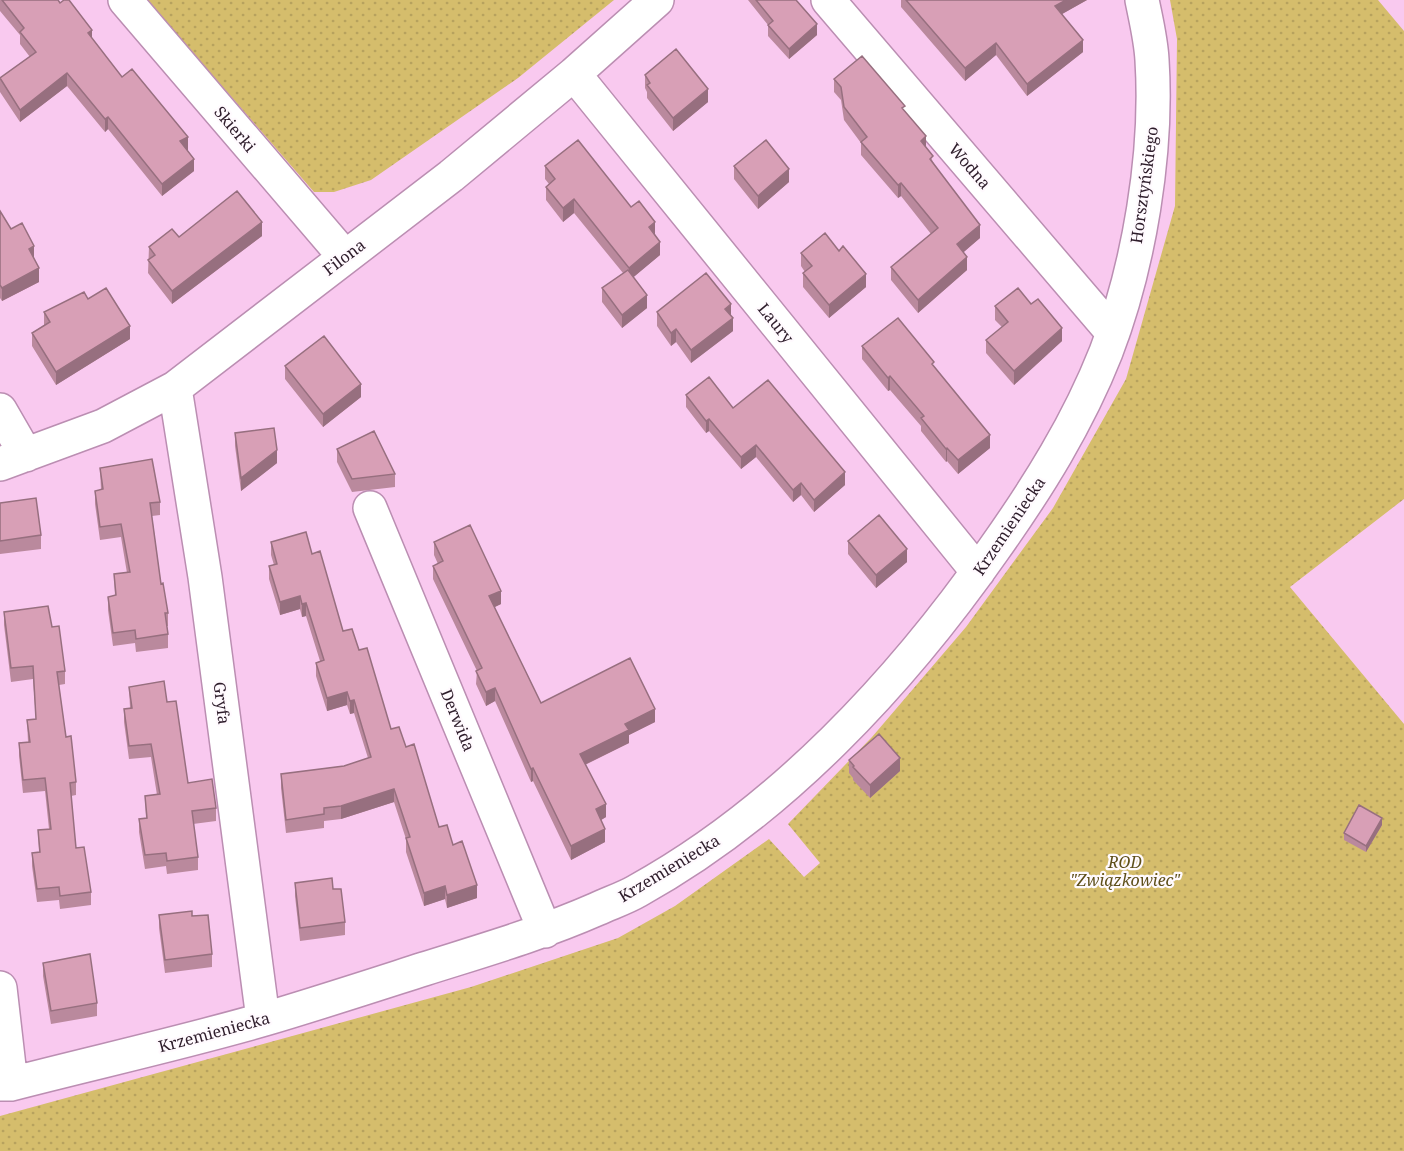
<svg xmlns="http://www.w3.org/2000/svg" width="1404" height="1151" viewBox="0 0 1404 1151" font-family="'Noto Serif',serif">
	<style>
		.garden { fill: url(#garden-dots) }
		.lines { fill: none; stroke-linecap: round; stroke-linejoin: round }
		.minor-casing { stroke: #bb8eb2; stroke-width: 36 }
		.minor { stroke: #fff; stroke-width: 33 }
		.wall { fill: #ba899d }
		.shaded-wall { fill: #976f7f }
		.building { fill: #d89fb6; stroke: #976f7f; stroke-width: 1.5 }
		.labels { text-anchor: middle; stroke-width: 4.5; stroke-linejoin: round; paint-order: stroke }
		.street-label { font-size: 16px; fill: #2e1d2b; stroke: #fffafe }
		.park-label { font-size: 16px; font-style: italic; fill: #5e4f1a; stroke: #fffafe }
	</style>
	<defs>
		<pattern id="garden-dots" width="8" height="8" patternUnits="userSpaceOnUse" patternTransform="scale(1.5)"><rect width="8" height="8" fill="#d5bd6c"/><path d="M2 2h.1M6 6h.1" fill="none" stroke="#b7a25e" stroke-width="1.8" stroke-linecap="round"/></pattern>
	</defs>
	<rect width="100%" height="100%" fill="#f9c9ef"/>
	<path class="garden" d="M147 0H614L518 78 371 180 334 192H314Z
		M1170 0H1378L1404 31V499L1290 587 1404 724V1151H0V1116L471 987 618 938 675 906 769 839 804 877 820 863 788 824 872 737 966 627 1053 508 1126 379 1175 206 1177 39Z"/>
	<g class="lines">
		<defs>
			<path id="minor" d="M125 0 345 257
				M828 0 1113 333
				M574 74 978 572
				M175 388 205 577 263 1019
				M0 410 26 455
				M0 464 103 426 175 388 451 176 574 74 657 0
				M370 508 545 931
				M0 988 11 1084
				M0 1084H11C96 1062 182 1043 265 1019 319 1003 371 986 424 969 484 950 540 934 597 909 610 903 625 898 637 891 780 812 901 682 994 549 1038 487 1078 423 1106 352 1139 266 1158 153 1152 60 1151 40 1146 20 1142 0"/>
		</defs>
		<use href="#minor" class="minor-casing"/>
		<use href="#minor" class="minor"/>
	</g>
	<path class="wall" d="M0 0H58L92 39 122 77 188 150H187L194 171 162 196 108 129 105 132 67 86 20 122 0 92V78L30 57 20 44V35L0 11Z
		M748 0H796L817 35 789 59 768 36V25Z
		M901 0H1087L1062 14 1083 52 1027 96 996 55 965 81 901 7Z
		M645 75 708 102 673 131 647 98V92L645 88Z
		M834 79 905 111 926 147 933 162 980 238 963 252 967 270 918 313 891 280V267L931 234 901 196 898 198 861 155V143L844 120 841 100 834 92Z
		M545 166 655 236 660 255 633 277 647 308 622 328 602 302V288L623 273 574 213 563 222 546 200V187L549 184 545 179Z
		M734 166 789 182 758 209 734 179Z
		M0 211 11 229 34 259 39 282 2 301 0 298Z
		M262 236 172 304 148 273 149 247 179 237Z
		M839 251 866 287 829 318 803 287V273L805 272 801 266V253Z
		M88 299 130 339 56 385 32 346V333L44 325V312Z
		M995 306 1062 341 1014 385 986 353V340L1002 327 995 320Z
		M657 312 731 317 733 331 691 363 676 342 671 346 657 326Z
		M862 346 934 367 990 448 958 474 947 461 946 462 921 431V426L890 390 888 391 862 359Z
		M285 366 361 397 323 427 285 379Z
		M686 395 733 408 845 485 814 512 801 495 793 502 756 457 741 469 709 431 706 433 686 407Z
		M235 433 277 463 241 491 235 446Z
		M337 449 395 474V487L352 492 337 462Z
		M100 468 160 502V515L152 516 161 584 168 613V626H167L168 634V648L136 652 135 643 113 646 108 610V597L115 596 114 574 127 573 121 537 100 540 95 504V491L101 490Z
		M0 503 41 535V549L0 554Z
		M848 541 907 562 876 588 848 554Z
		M271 542 312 554 343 631 359 650 391 729 406 747 439 827 453 845 477 898 447 908 445 899 424 906 406 852V839L394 802 341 819 324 821V828L286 833 281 788V774L344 766 368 758 354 713 350 714 347 705 327 711 316 676V663L320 661 306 616 302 617 300 609 280 615 269 579V566L274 565 271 555Z
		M434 542 501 604 494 607 541 703 655 722 629 735V743L585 765 606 817 601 820 605 842 571 860 533 781 531 782 495 701 486 706 476 684 477 671 433 579V566L438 564 434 555Z
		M4 612 52 627 65 671V684L59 685 66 737 76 782V795L71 796 76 848 91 892V905L60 909 59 900 37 902 32 866V853L39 852 38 830 49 829 45 791 23 793 19 756V743L28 742 27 720 36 719 33 679 11 682 4 625Z
		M129 687 167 702 188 783 216 808V821L193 824 198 857V870L167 874 166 866 145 869 139 832V819L146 818 145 796 157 795 151 757 129 759 124 722V709L130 708Z
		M849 760 900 771 870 798 853 780V778L849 773Z
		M1382 825 1366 852 1344 840V833Z
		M295 883 333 889 345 922V935L300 941 295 896Z
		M159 915 192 916 212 954V967L165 973 159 928Z
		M43 963 97 1003V1016L51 1024 43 976Z"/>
	<path class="shaded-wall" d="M1066 0H1087L1055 18V6Z
		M817 24V35L789 59V49Z
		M92 30V43L88 33Z
		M1083 40V52L1027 96V84Z
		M996 43V55L965 81V68Z
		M67 73V86L20 122V110Z
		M708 89V102L673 131V118Z
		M108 117V129L105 132V119Z
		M926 136V150L921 141Z
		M188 137V150L180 154V141Z
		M194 159V171L162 196V184Z
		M789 169V182L758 209V196Z
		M901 183V196L898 198V185Z
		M574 199V213L563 222V208Z
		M262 222V236L172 304V291Z
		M655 222V235L649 227Z
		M980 225V238L957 258V244Z
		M660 242V255L629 281V268Z
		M34 246V259L29 249Z
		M967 257V270L918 313V300Z
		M39 268V282L2 301V288Z
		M866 274V287L829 318V305Z
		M647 295V308L622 328V315Z
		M731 304V317L725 309Z
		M733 318V331L691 363V350Z
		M130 326V339L56 385V372Z
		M1062 328V341L1014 385V371Z
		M676 329V342L671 346V333Z
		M890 376V390L888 391V378Z
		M361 384V397L323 427V414Z
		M709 419V431L706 433V421Z
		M990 435V448L958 474V460Z
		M756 445V457L741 469V457Z
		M947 448V461L946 462V449Z
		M277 450V463L241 491V478Z
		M845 472V485L814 512V500Z
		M801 483V495L793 502V490Z
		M907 549V562L876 588V575Z
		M501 591V604L489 610V596Z
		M300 596V609L280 615V602Z
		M306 603V616L302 617V604Z
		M495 688V701L486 706V692Z
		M347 692V705L327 711V698Z
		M354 700V713L350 714V701Z
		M655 709V722L629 735V743L580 767V754L625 724Z
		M900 758V771L870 798V785Z
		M533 768V781L531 782V769Z
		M394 789V802L341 819V806Z
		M606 804V817L596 823V809Z
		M1382 818V825L1366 852V846Z
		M605 829V842L571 860V846Z
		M477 885V898L447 908V895Z
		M445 886V899L424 906V893Z"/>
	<path class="building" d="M2 0H58L60 3 64 0H69L92 30 88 33 122 77 132 69 188 137 180 141 194 159 162 184 108 117 105 119 67 73 20 110 0 78 36 52 20 32 24 28Z
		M756 0H796L817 24 789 49 768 25 773 21Z
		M906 0H1066L1055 6 1083 40 1027 84 996 43 965 68Z
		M676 49 708 89 673 118 647 85 650 83 645 75Z
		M862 56 905 106 902 108 926 136 921 141 933 156 930 159 980 225 957 244 967 257 918 300 891 267 938 228 901 183 898 185 861 142 867 137 844 107 841 87 834 79Z
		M578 140 631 207 639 201 655 222 649 227 660 242 629 268 574 199 563 208 546 187 555 179 545 166Z
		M766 140 789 169 758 196 734 166Z
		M237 191 262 222 172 291 148 260 155 255 149 247 172 229 179 237Z
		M0 211 11 229 22 223 34 246 29 249 39 268 2 288 0 285Z
		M825 233 839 251 843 246 866 274 829 305 803 273 812 266 801 253Z
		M628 270 647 295 622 315 602 288Z
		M706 273 731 304 725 309 733 318 691 350 676 329 671 333 657 312Z
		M106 288 130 326 56 372 32 333 50 322 44 312 84 292 88 299Z
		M1018 288 1031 304 1038 299 1062 328 1014 371 986 340 1008 322 995 306Z
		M898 318 934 362 932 364 990 435 958 460 947 448 946 449 921 418 924 416 890 376 888 378 862 346Z
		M324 336 361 384 323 414 285 366Z
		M709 377 733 408 768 380 845 472 814 500 801 483 793 490 756 445 741 457 709 419 706 421 686 395Z
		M274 428 277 450 241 478 235 433Z
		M374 431 395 474 352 479 337 449Z
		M152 459 160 502 150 503 161 584 163 583 168 613H165L168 634 136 639 135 630 113 633 108 597 116 595 114 574 130 572 121 524 100 527 95 491 103 489 100 468Z
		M36 498 41 535 0 541V503Z
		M879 515 907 549 876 575 848 541Z
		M470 525 501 591 489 596 541 703 630 658 655 709 625 724 629 730 580 754 606 804 596 809 605 829 571 846 533 768 531 769 495 688 486 692 476 671 482 668 433 566 443 561 434 542Z
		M306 532 312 554 320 551 343 631 352 629 359 650 367 648 391 729 399 727 406 747 414 744 439 827 447 825 453 845 462 841 477 885 447 895 445 886 424 893 406 838 410 837 394 789 341 806 324 808V814L286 820 281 774 344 766 371 757 354 700 350 701 347 692 327 698 316 663 324 660 306 603 302 604 300 596 280 602 269 566 277 564 271 542Z
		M48 606 52 627 59 626 65 671 57 672 66 737 71 736 76 782 70 783 76 848 84 847 91 892 60 896 59 887 37 889 32 853 40 852 38 830 51 829 45 778 23 780 19 743 30 742 27 720 36 719 33 666 11 668 4 612Z
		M164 681 167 702 176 701 188 783 212 779 216 808 192 811 198 857 167 861 166 853 145 855 139 819 147 818 145 796 160 794 151 744 129 746 124 709 132 708 129 687Z
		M879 734 900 758 870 785 853 767 854 766 849 760Z
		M1359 805 1382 818 1366 846 1344 833Z
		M332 878 333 889H341L345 922 300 928 295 883Z
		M192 911V916L208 915 212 954 165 960 159 915Z
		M90 954 97 1003 51 1011 43 963Z"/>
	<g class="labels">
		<g class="street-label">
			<text transform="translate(235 129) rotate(50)" y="6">Skierki</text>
			<text transform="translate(970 166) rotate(49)" y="6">Wodna</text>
			<text transform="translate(1144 185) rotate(-82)" y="6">Horsztyńskiego</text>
			<text transform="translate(344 257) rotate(-37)" y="6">Filona</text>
			<text transform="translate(776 323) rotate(51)" y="6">Laury</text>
			<text transform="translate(1009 526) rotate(-56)" y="6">Krzemieniecka</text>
			<text transform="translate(222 703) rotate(83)" y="6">Gryfa</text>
			<text transform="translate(458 720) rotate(68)" y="6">Derwida</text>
			<text transform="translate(669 868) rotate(-31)" y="6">Krzemieniecka</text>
			<text transform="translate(214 1032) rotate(-15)" y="6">Krzemieniecka</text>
		</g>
		<g class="park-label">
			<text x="1125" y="868">ROD<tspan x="1125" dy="18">"Związkowiec"</tspan></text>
		</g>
	</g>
</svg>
